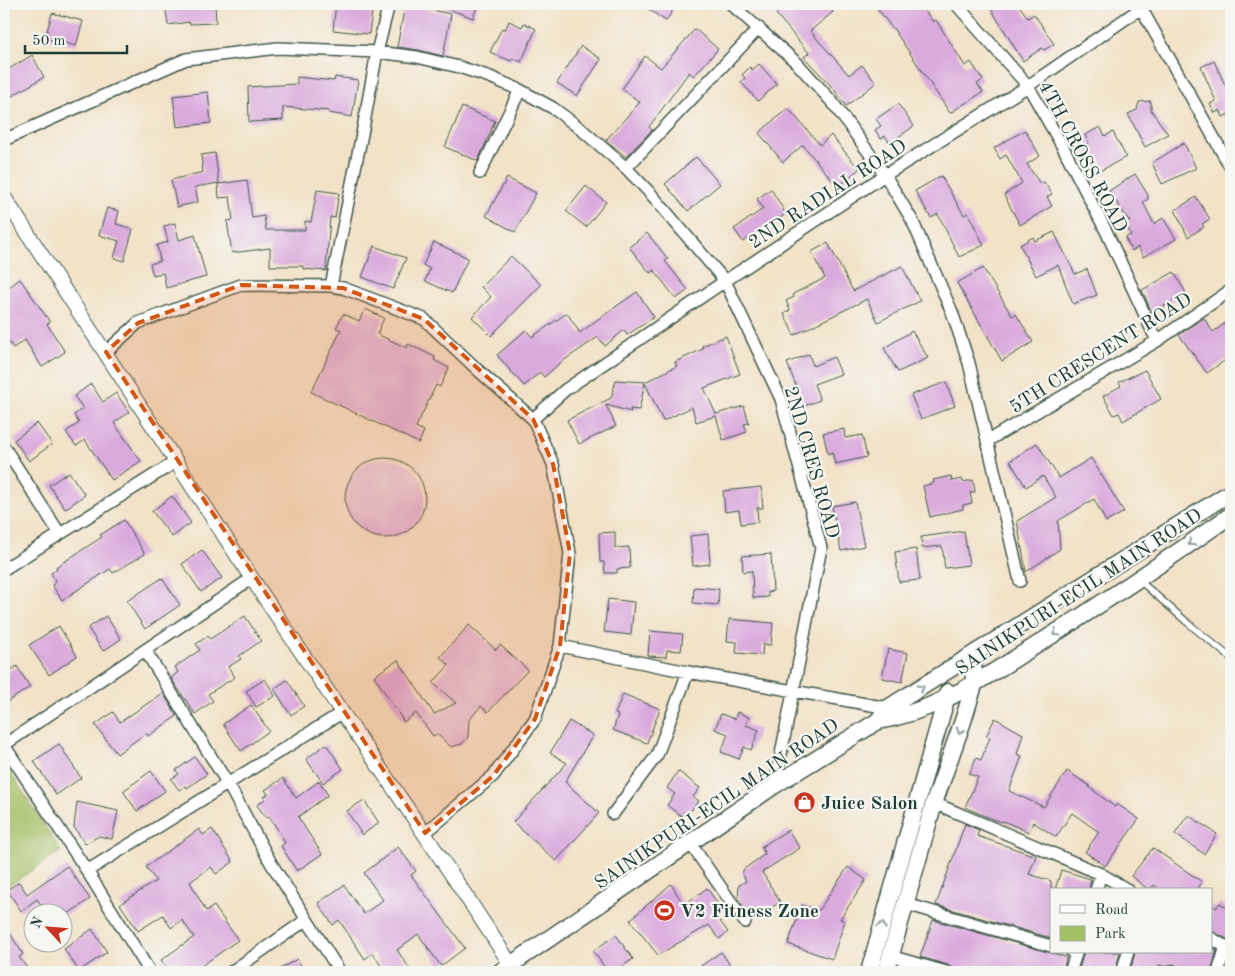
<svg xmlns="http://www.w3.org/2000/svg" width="1235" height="976" viewBox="0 0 1235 976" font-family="'Old Standard TT',serif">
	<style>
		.green { fill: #a5bf65; stroke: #627e4c }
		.building { fill: #daaadd }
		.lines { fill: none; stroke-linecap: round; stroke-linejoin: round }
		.service-casing { stroke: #3f564a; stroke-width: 8 }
		.minor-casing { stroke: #3f564a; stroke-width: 14 }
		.tertiary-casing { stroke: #3f564a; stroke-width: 16 }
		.secondary-casing { stroke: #3f564a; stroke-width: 19 }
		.service { stroke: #fff; stroke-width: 5.5 }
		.minor { stroke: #fff; stroke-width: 11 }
		.tertiary { stroke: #fff; stroke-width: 14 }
		.secondary { stroke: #fff; stroke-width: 16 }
		.oneway { stroke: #8f9e9a }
		.marked { fill: #d45610; fill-opacity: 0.2; stroke: #d45610; stroke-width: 4; stroke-dasharray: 10 6; stroke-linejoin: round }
		.labels { text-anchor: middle; stroke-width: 4.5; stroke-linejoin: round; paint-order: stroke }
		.street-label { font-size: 19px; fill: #1f3d34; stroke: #f6f6f2 }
		.poi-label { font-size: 19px; font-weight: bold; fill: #1f3d34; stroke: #f6f6f2; text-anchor: start }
	</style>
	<rect width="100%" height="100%" fill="#f6f6f2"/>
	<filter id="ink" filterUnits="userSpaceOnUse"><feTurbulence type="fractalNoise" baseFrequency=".02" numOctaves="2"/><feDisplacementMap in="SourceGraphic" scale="10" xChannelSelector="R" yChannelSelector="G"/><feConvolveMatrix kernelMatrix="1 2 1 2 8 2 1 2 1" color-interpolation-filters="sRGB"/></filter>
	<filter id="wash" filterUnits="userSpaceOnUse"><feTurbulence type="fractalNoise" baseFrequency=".0096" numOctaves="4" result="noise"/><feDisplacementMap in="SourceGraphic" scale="20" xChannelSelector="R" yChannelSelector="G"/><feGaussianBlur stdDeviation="1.12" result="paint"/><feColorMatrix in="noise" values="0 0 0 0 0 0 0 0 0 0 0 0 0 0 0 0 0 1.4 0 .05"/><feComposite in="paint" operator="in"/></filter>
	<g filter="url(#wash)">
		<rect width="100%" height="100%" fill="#f2e2c7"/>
		<path class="green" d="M6 766 61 851 4 889V767Z"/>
		<g id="blocks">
			<path class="building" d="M165 4H215L216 23 189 24V22L168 25Z
				M336 4H373L369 34 333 30Z
				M438 4H478L473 18 437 5Z
				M641 4H677L666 21Z
				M788 4H826L833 12 810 31 849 75 862 65 876 83 846 106 833 88 804 57 809 53 776 14Z
				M874 4H920L933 22 936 20 965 66 971 62 983 80 977 84 983 92 950 113 893 28H892Z
				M988 4H1018L1028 18 1034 14 1054 44 1044 50 1042 48 1023 61Z
				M405 5 451 14 443 56 419 50 397 47Z
				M52 13 83 21 76 46 45 38Z
				M509 21 522 27 524 23 536 29 521 62 513 58 511 61 490 52 502 28 505 30Z
				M695 29 718 49 694 76 689 72 649 127 652 130 626 157 606 140 640 102 622 89 645 56 661 68Z
				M581 46 601 59 577 96 557 83Z
				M32 55 44 77 10 97 4 87V72Z
				M1214 61 1226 87 1231 84V113L1223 117 1220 110 1215 113 1210 104 1216 101 1201 67Z
				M759 64 777 84 758 101 741 82 745 78 742 75 750 67 752 70Z
				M297 77 334 81 335 77 358 80 352 117 329 113V111L283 107V120L249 122 248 87 297 84Z
				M208 92 211 123 177 127 173 96Z
				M1151 101V110L1168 134 1145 147 1128 114 1137 110 1139 102Z
				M898 104 914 126 890 143 885 136 881 139 875 130 881 126 876 119Z
				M462 107 495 121 478 161 445 147Z
				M788 108 820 145 831 135 859 169 838 187 803 145 783 162 759 133Z
				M1100 127 1105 136 1113 132 1126 157 1098 172 1084 146 1089 143 1085 135Z
				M1025 130 1040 156 1027 164 1040 184 1044 182 1052 194 1047 197 1052 206 1020 225 1004 195 1022 183 1006 155 1000 159 994 148Z
				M1184 143 1196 168 1162 184 1152 163Z
				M215 153 219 183 195 187 198 202 177 207 171 180 203 172 201 155Z
				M696 157 720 184 688 211 665 184Z
				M1135 174 1148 195V199L1143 202 1154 224 1163 218 1176 239 1143 257 1138 247 1132 251 1125 238 1131 235 1126 224 1130 222 1109 191Z
				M941 176 964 215 968 213 984 245 959 257 938 214 931 218 915 191Z
				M507 178 536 193 515 232 486 216Z
				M247 180 252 218 264 216 266 230H305V221L311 222 317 190 339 193 335 218 330 217 326 271 303 269V266H270V248L232 253 227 221 233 220 230 197 219 198 218 184Z
				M586 186 606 202 586 227 566 211Z
				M771 189 786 214 743 242 734 229 763 209 757 199Z
				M1196 197 1210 219 1202 224 1204 227 1188 237 1175 210Z
				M107 208 119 211 116 224 133 229 124 261 114 258 119 241 99 235Z
				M175 223 179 240 195 235 206 277 166 288 163 273 153 275 150 264 160 261 157 245 168 242 164 226Z
				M1054 232 1075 274 1087 269 1097 295 1073 304 1058 265 1036 276 1020 245 1033 237 1035 241Z
				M647 233 668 259 665 261 688 290 676 299 654 270 650 273 629 247Z
				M434 242 468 258 452 293 425 281 430 269 423 265Z
				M828 243 853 291 902 266 920 301 878 322 867 299 794 335 784 314 790 310 786 301 794 297 793 294 825 278 811 252Z
				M374 246 406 258 393 289 362 277Z
				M511 256 541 285 491 336 472 317 491 297 481 287Z
				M983 268 1012 316 1016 314 1033 342 1002 361 957 283Z
				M1174 272 1186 293 1152 313 1142 290Z
				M20 279 50 322 47 324 65 352 42 367 25 340 13 348 4 334V291Z
				M637 292 654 317 627 335 624 330 605 346 598 337 560 363 544 377 540 372 524 386 497 355 526 330 532 337 567 313 580 333 598 319Z
				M365 309 384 318 377 334 407 348 408 344 435 357 434 360 449 368 440 387 436 385 416 427 424 431 419 443 311 392 341 330 336 328 343 314 359 321Z
				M1204 318 1213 332 1231 319V356L1207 373 1179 335Z
				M912 331 928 358 898 372 884 348Z
				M726 336 740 374 704 388 716 414 744 406 749 423 744 424 747 432 723 440 716 416 696 422 692 407 663 421 645 383 639 410 630 409 631 412 606 405 616 426 579 444 567 420 611 398 616 380 645 382 677 366 675 362 703 349 702 346Z
				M809 354 813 366 834 357 841 374 814 384 820 400 804 406 787 363Z
				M1145 370 1161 399 1123 421 1119 413 1114 415 1103 396 1121 386 1119 382Z
				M946 382 955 406 921 419 911 395Z
				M91 384 103 402 116 393 129 412 114 423 141 461 112 480 85 440 76 446 66 432 79 423 74 415 83 408 74 396Z
				M37 423 52 444 29 461 14 440Z
				M844 429 845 438 862 435 867 457 835 464 832 452 828 454 823 433Z
				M1037 443 1059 478 1091 458 1124 512 1106 522 1094 499 1058 521 1060 549 1026 572 1017 521 1056 497 1043 476 1026 487 1010 461Z
				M345 498a40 40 0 1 1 80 0a40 40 0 1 1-80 0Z
				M69 472 85 495 65 509 49 485Z
				M951 476 952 481 962 479 963 482 973 480 975 492 970 493 972 503 963 505V509L930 517 923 486 934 483 933 480Z
				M761 487 763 508H757L758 522 741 524 739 510 725 512 723 491Z
				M172 496 191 523 172 537 152 511Z
				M855 502 864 546 841 551 832 506Z
				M124 520 145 554 113 573 110 569 62 600 52 585 56 582 51 573 57 569 56 567 102 537 100 535Z
				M964 531 969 565 945 568 942 546 922 548 921 537Z
				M615 532V548L629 547 630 568 617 569V573H605L604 562H600L599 533Z
				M708 534 710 564 693 566 690 536Z
				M916 549 920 580 899 582 895 552Z
				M202 550 222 578 201 592 182 564Z
				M771 554 773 591 768 592V597L753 598 752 571 743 572 742 556Z
				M162 578 180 605 145 629 127 601Z
				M694 587 719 589 718 605 693 603Z
				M608 599 634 602 631 635 604 632Z
				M106 616 121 639 103 651 88 628Z
				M245 616 261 641 239 656 241 659 228 667 235 677 208 694 213 701 195 714 171 678 178 672 175 667 200 650 196 644 208 636 210 639Z
				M729 619 773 623 771 645 763 644 762 655 736 653 737 642 727 641Z
				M469 625 496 650 500 645 528 670 488 712 481 706 469 720 468 737 462 744 451 747 437 734 433 736 416 713 404 722 374 676 398 660 434 714 456 703 433 683 449 665 440 657Z
				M59 626 77 656 49 675 29 645Z
				M650 631 683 634 681 651 667 650 666 657 648 656Z
				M888 649 908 653 902 682 882 678Z
				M17 666 30 687 4 704V675Z
				M265 679 275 696 256 707 246 691Z
				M287 680 304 706 291 715 274 689Z
				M163 693 177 716 148 736 146 733 117 754 95 725 113 712 120 722Z
				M623 694 660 709 647 743 613 730 618 715 615 714Z
				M251 705 269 731 241 751 223 724Z
				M737 712 749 717 746 725 759 730 751 750 744 747 739 759 721 752 728 734 715 729 721 714 735 719Z
				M995 718 1023 734 1017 754 1022 756 1009 791 1044 807 1067 771 1090 786 1089 787 1115 807 1117 804 1139 819 1105 866 1085 852 1099 832 1072 813 1056 837 1033 822 1029 832 1003 821 1002 822 985 816 965 807 978 777 969 774 976 758 981 760 990 737 986 736Z
				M569 721 593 735 565 782 599 813 556 861 513 822 567 763 550 753Z
				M59 744 81 778 56 795 34 761Z
				M326 744 343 769 323 783 306 759Z
				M195 757 207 774 187 788 186 786 179 790 171 779 179 774 176 770Z
				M151 771 165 791 137 811 123 791Z
				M678 771 700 788 693 797 699 801 687 815 684 812 681 816 667 805 675 794 667 788Z
				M283 778 296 798 319 781 328 795 298 817 322 854 297 871 281 846 285 843 281 835 269 816 266 818 257 805 265 799 264 797 268 794 265 790Z
				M364 800 379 823 362 835 347 811Z
				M77 802 118 811 112 839 99 836 85 844 74 827Z
				M1188 815 1217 834 1204 854 1175 834Z
				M965 824 979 830 977 836 1036 856 1029 874 1051 881V938L936 905Z
				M199 829 203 835 212 829 233 862 216 874 211 867 190 882 206 911 214 906 238 940 193 972H170L161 960 194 937 182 920 171 928 163 915 138 931 120 904 156 881 146 867Z
				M788 830 800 848 762 872 780 902 752 919 738 899 739 885 746 881 742 873 744 869 765 854 761 847Z
				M398 847 416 871 411 875 465 948 441 966 418 934 397 950 412 972H385L373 953 365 959 339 920 333 925 318 903 344 885 364 914 383 900 364 873Z
				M1153 848 1202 882 1197 890H1160L1154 885 1149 890 1131 876Z
				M67 866 90 899 68 914H47L37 899 21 911 7 890 19 882 27 894Z
				M848 867 866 880 840 919 845 921 832 959 788 944 802 905 818 911Z
				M1061 870 1091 879 1089 890H1055Z
				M671 884 684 905 707 888 720 907 713 912 728 932 719 939 709 925 658 955 630 920Z
				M1220 903 1231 911V941L1211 931V905L1216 908Z
				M933 920 1066 957 1063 972H972L920 957Z
				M4 924 23 954 19 957 30 972H4Z
				M92 929 107 952 79 971 64 949Z
				M616 935 633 959 614 972H608L593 951Z
				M1211 947 1217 950 1211 972H1182L1180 971 1176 965 1172 964 1166 967 1159 965 1157 972H1130L1135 952H1211Z
				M721 952 735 972H692Z
				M1084 952H1120L1115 972H1078Z
				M297 959 305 972H275Z"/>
		</g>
	</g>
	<g filter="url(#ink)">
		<use href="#blocks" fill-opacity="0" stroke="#3f564a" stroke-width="1"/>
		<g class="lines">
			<defs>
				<path id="service" d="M1140 581 1188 623 1231 658"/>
				<path id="minor" d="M731 4 797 63 833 103 885 175 912 220 952 312 969 363 1020 581
					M956 4 1028 86 1064 149 1106 231 1157 341
					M1141 8 1231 168
					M4 140 186 59 278 48 377 52 417 57 459 67 490 77 520 90 553 108 581 129 626 168 651 194 725 281 781 399 821 548 775 785
					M626 168 759 28
					M480 173 520 90
					M331 286 362 134 377 52 389 4
					M106 352 138 323 241 285 331 286 343 288 424 319 480 372 533 419 553 464 570 553 560 646 535 719 493 776 425 833
					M533 419 565 390 725 281 885 175 1028 86 1147 4
					M987 441 1157 341 1231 290
					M4 447 60 534
					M4 569 177 461
					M560 646 688 672 888 708 891 711
					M145 650 228 784 271 863 340 972
					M4 745 252 578
					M4 745 87 871 150 972
					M934 803 1101 874 1128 890
					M613 814 657 755 688 672
					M690 843 745 922
					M87 871 343 712
					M1096 890 1101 874
					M906 904 1051 946
					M1211 938 1231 950
					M890 956 946 972
					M231 972 306 920
					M1070 972 1076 954 1072 952
					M1122 972 1128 952
					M1172 972V971
					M1218 972 1226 946"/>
				<path id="tertiary" d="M4 197C87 323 168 451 251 577 337 707 427 834 511 965"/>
				<path id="secondary" d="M878 721C938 711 981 679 1032 648 1100 605 1166 561 1231 515
					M500 972 775 785 878 721 888 708 1231 492
					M869 972 948 692
					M886 972 934 803 963 721 974 685 973 655"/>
			</defs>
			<use href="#service" class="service-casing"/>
			<use href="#minor" class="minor-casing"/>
			<use href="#tertiary" class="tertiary-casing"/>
			<use href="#secondary" class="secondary-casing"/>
			<use href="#service" class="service"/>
			<use href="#minor" class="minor"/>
			<use href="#tertiary" class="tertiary"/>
			<use href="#secondary" class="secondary"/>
		</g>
		<defs><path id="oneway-chevron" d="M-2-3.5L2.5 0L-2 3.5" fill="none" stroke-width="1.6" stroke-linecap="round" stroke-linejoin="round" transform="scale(1.25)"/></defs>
		<g class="oneway">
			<use href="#oneway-chevron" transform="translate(1191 543) rotate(145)"/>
			<use href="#oneway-chevron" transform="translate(1056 633) rotate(148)"/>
			<use href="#oneway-chevron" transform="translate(921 688) rotate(-32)"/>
			<use href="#oneway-chevron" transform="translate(960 731) rotate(110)"/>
			<use href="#oneway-chevron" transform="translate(882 925) rotate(-74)"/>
		</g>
	</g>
	<path class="marked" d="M241 285 343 288 424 319 533 419 553 464 570 553 560 646 535 719 493 776 425 833 106 352 138 323Z"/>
	<defs>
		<symbol id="shop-disc" viewBox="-11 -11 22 22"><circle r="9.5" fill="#c8321e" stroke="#f6f6f2"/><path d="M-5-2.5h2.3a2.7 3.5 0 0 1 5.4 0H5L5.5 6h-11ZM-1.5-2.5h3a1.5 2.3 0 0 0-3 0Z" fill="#fff"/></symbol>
		<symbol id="stadium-disc" viewBox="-11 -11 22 22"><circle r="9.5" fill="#c8321e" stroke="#f6f6f2"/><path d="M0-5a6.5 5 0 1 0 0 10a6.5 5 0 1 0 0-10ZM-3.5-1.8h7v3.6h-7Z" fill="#fff"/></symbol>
	</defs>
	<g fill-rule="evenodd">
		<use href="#shop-disc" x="792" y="790" width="25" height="25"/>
		<use href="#stadium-disc" x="652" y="898" width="25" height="25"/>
	</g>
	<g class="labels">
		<g class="street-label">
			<text transform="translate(1084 156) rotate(62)" y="7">4TH CROSS ROAD</text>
			<text transform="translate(827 193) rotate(-33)" y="7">2ND RADIAL ROAD</text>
			<text transform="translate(1100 352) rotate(-32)" y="7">5TH CRESCENT ROAD</text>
			<text transform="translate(813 462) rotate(74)" y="7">2ND CRES ROAD</text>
			<text transform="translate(1078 591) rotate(-33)" y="7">SAINIKPURI-ECIL MAIN ROAD</text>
			<text transform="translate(716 803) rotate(-34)" y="7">SAINIKPURI-ECIL MAIN ROAD</text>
		</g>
		<g class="poi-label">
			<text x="821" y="809">Juice Salon</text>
			<text x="680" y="917">V2 Fitness Zone</text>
		</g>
	</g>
	<rect width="1235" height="976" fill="none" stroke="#f6f6f2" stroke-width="20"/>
	<rect x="1050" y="888" width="162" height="65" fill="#f6f6f2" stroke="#a0aca6"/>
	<rect x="1060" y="905" width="25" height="8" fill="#ffffff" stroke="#a0aca6"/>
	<text x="1095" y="914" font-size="15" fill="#1f3d34">Road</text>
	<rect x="1060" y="926" width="25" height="15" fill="#a5bf65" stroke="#a0aca6"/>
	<text x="1095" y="938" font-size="15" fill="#1f3d34">Park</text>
	<g transform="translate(48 928) rotate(296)"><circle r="24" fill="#f6f6f2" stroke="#a0aca6"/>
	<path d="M0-4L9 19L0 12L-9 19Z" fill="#c8321e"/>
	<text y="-8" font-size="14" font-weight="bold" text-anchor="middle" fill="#1f3d34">N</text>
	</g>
	<path d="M25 45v8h102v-8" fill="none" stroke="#1f3d34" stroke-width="2.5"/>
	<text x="32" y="45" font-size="15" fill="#1f3d34" stroke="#f6f6f2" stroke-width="4" paint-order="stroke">50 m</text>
</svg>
